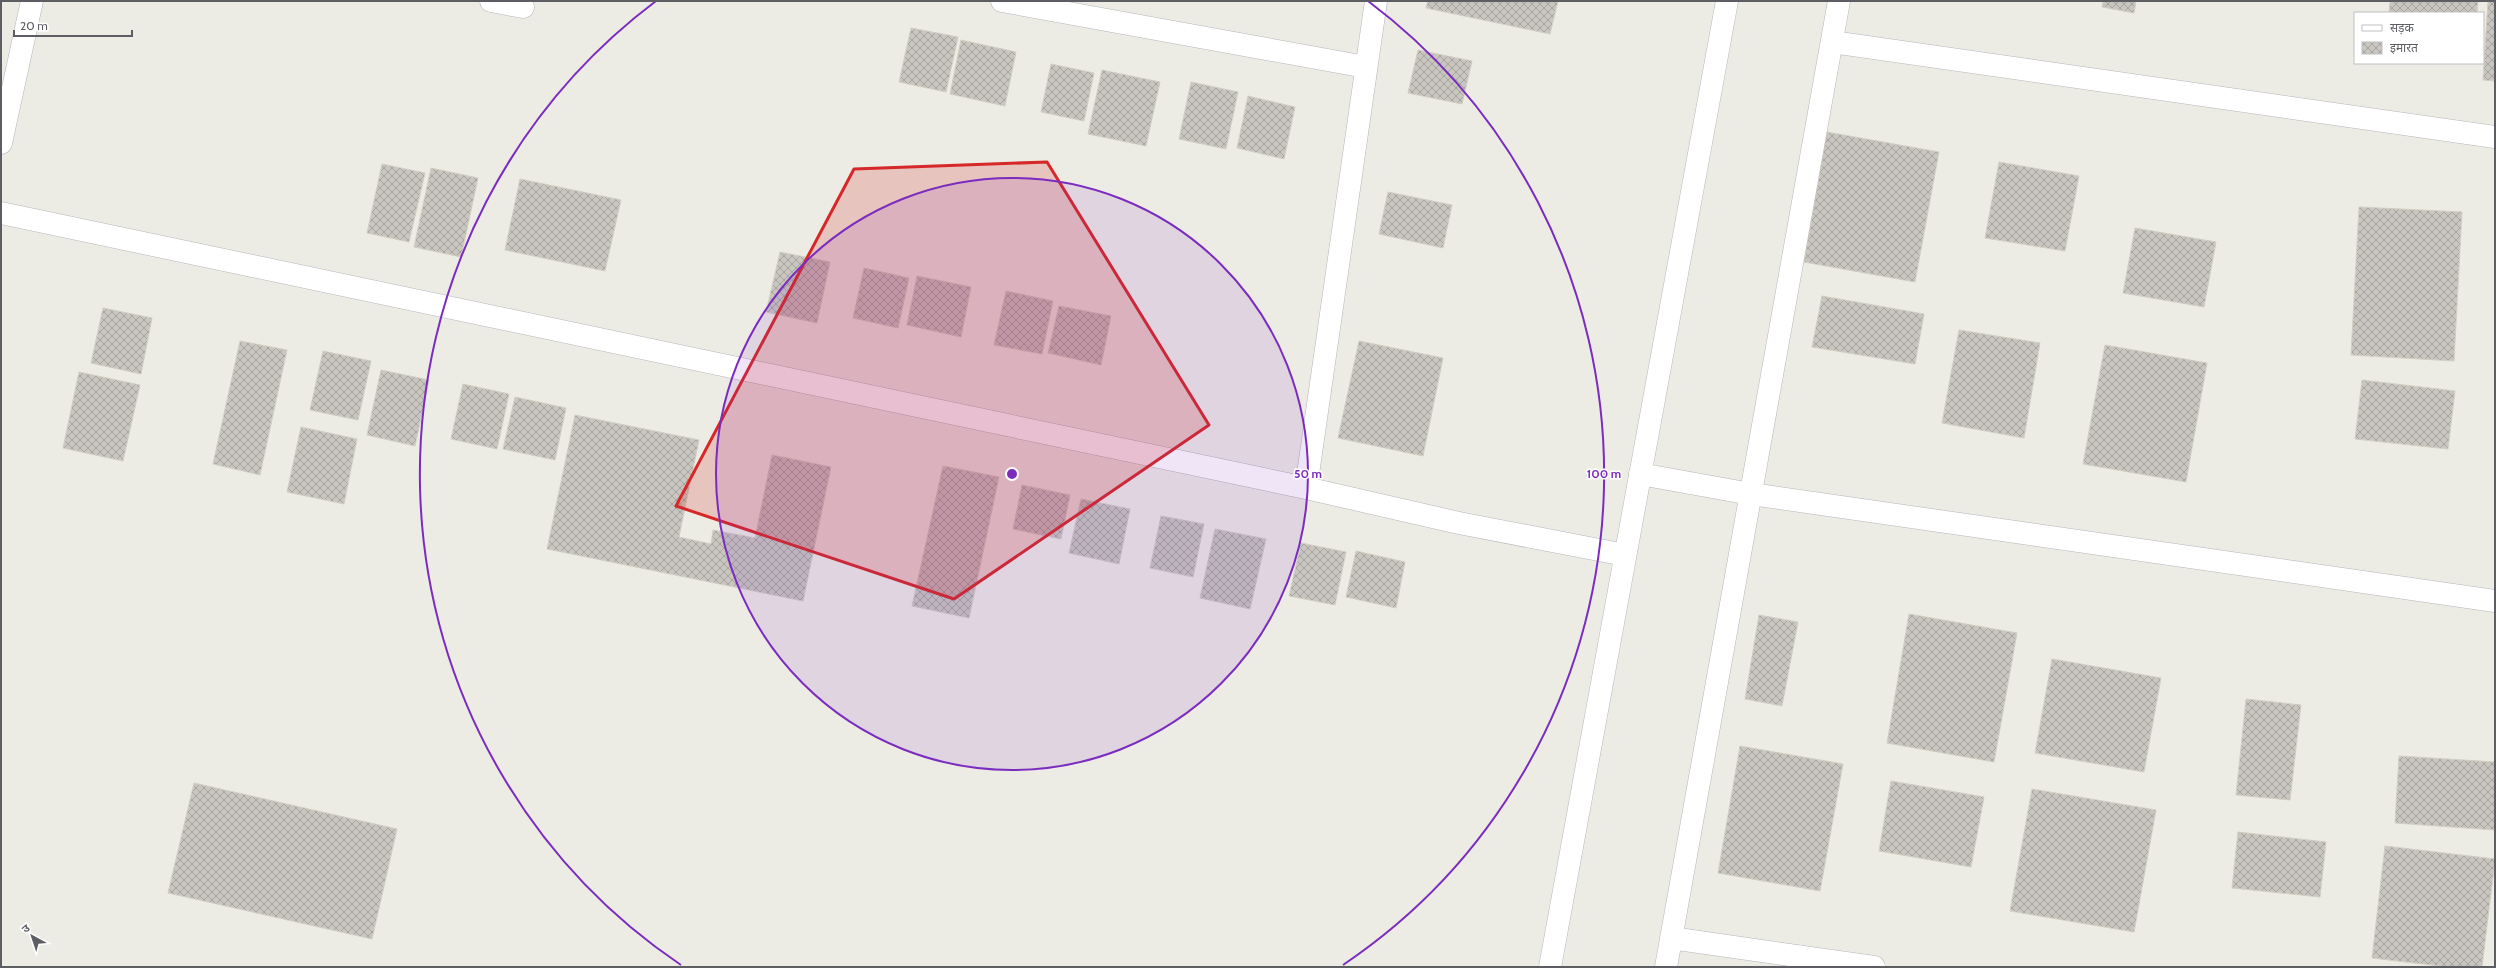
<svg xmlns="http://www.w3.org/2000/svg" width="2496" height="968" viewBox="0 0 2496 968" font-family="Cabin,'Noto Sans Devanagari',sans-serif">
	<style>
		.building { fill: url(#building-cross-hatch); stroke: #d2cec2 }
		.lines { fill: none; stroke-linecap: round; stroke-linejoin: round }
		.street-casing { stroke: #b4b5ba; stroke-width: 23 }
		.secondary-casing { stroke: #b5b7bd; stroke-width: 23 }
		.street { stroke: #fff; stroke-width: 22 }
		.secondary { stroke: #fff; stroke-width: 22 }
		.marked { fill: #d62828; fill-opacity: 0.2; stroke: #d62828; stroke-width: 3; stroke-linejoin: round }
		.ring { fill: none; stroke: #7b2cbf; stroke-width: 2 }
		.centre { fill: #7b2cbf; stroke: #fff; stroke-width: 2 }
		.ring-label { font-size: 12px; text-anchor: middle; font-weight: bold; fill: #7b2cbf; stroke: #fff; stroke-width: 3; stroke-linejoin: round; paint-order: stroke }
	</style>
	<defs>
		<pattern id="building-cross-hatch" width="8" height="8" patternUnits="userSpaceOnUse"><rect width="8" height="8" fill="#c9c6c0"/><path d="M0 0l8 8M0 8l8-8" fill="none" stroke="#a6a4a0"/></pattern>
	</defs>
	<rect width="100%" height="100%" fill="#edece4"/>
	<path class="building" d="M1428 1H1558L1550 34 1426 8Z
		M2103 1H2136L2134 13 2102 7Z
		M2390 1H2478L2477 13H2389Z
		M2488 1H2495V81L2483 80Z
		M911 28 958 37 946 92 899 82Z
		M961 40 1016 52 1005 106 950 94Z
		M1418 50 1472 61 1462 104 1408 93Z
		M1051 64 1094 73 1084 121 1041 112Z
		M1102 70 1160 82 1146 146 1088 134Z
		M1191 82 1238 92 1226 149 1179 139Z
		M1248 96 1295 107 1284 159 1237 148Z
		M1827 132 1939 152 1915 282 1804 262Z
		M1999 162 2079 176 2065 251 1985 238Z
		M382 164 425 173 409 242 367 233Z
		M431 168 478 178 461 257 414 247Z
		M520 179 621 200 605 271 505 250Z
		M1388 192 1452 205 1443 248 1379 234Z
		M2359 207 2462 212 2454 361 2351 355Z
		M2135 228 2216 242 2204 307 2123 293Z
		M780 252 830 262 817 323 766 312Z
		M864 268 909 278 898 328 853 318Z
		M917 276 971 287 961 337 907 325Z
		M1006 291 1053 301 1042 354 994 345Z
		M1822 296 1924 314 1915 364 1812 347Z
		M1059 306 1111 316 1101 365 1048 353Z
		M103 308 152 318 141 374 91 363Z
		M1959 330 2040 343 2024 438 1942 423Z
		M240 341 287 350 260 475 213 464Z
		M1359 341 1443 358 1423 456 1338 438Z
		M2105 345 2207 363 2186 482 2083 464Z
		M323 351 371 361 358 420 310 410Z
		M381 370 429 380 415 446 367 435Z
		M79 372 140 385 123 461 63 448Z
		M2362 380 2455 391 2448 449 2355 439Z
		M463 384 509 394 497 449 451 439Z
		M515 397 566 408 555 460 503 449Z
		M575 415 699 440 679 537 711 544 713 530 755 538 772 455 831 467 803 601 547 549Z
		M301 427 357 439 344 504 287 492Z
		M943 466 999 477 969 618 912 606Z
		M1022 485 1070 495 1061 539 1013 529Z
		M1081 499 1130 509 1119 564 1069 553Z
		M1161 516 1204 524 1193 577 1150 568Z
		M1215 529 1266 539 1250 609 1200 598Z
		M1301 543 1346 552 1335 605 1289 596Z
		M1356 551 1405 562 1396 608 1346 597Z
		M1909 614 2017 633 1994 762 1887 743Z
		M1759 615 1798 622 1782 706 1745 699Z
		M2052 659 2161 678 2144 772 2035 753Z
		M2246 699 2301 705 2290 800 2236 795Z
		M1740 746 1843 764 1820 891 1718 873Z
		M2399 756 2495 762V830L2395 823Z
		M1891 781 1984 797 1971 867 1879 851Z
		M194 783 397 829 372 939 168 893Z
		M2032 789 2156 810 2134 932 2010 911Z
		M2238 832 2326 842 2320 897 2232 888Z
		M2385 846 2495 859 2482 967H2448L2372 958Z"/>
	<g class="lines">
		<defs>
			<path id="street" d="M491 1 523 7
				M1002 1 1366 67
				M1832 42 2495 137
				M1 143 32 1
				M1 213 1306 488 1459 523 1625 555
				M1640 474 1751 494 2495 601
				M1306 488 1376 1
				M1671 938 1874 967
				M1666 967 1839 1"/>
			<path id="secondary" d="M1550 967 1727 1"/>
		</defs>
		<use href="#street" class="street-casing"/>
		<use href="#secondary" class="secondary-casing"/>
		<use href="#street" class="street"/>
		<use href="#secondary" class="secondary"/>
	</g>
	<path class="marked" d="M1047 162 1209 425 954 599 676 506 854 169Z"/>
	<circle cx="1012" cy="474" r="296" fill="#7b2cbf" fill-opacity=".12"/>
	<g class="ring">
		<circle cx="1012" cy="474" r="296"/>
		<path d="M681 965A592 592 0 0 1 656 1M1368 1A592 592 0 0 1 1343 965"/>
	</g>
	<circle cx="1012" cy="474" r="6" class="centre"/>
	<g class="ring-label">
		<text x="1308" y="478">50 m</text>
		<text x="1604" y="478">100 m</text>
	</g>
	<rect width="2496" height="968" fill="none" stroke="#5c5e63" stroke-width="4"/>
	<rect x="2354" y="12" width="130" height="52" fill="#ffffff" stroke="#bebfc1"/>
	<rect x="2362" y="25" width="20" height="6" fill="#ffffff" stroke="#bebfc1"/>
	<text x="2390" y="32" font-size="12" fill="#5c5e63">सड़क</text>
	<rect x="2362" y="42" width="20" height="12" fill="url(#building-cross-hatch)" stroke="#bebfc1"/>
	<text x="2390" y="52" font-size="12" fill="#5c5e63">इमारत</text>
	<g transform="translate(32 936) rotate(320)" stroke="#ffffff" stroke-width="3" paint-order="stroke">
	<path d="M0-3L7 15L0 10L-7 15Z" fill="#5c5e63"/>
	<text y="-6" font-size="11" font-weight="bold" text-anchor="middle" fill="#5c5e63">उ</text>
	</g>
	<path d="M14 30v6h118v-6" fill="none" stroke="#5c5e63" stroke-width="2"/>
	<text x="20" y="30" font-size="12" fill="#5c5e63" stroke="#ffffff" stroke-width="3" paint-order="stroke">20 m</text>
</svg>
